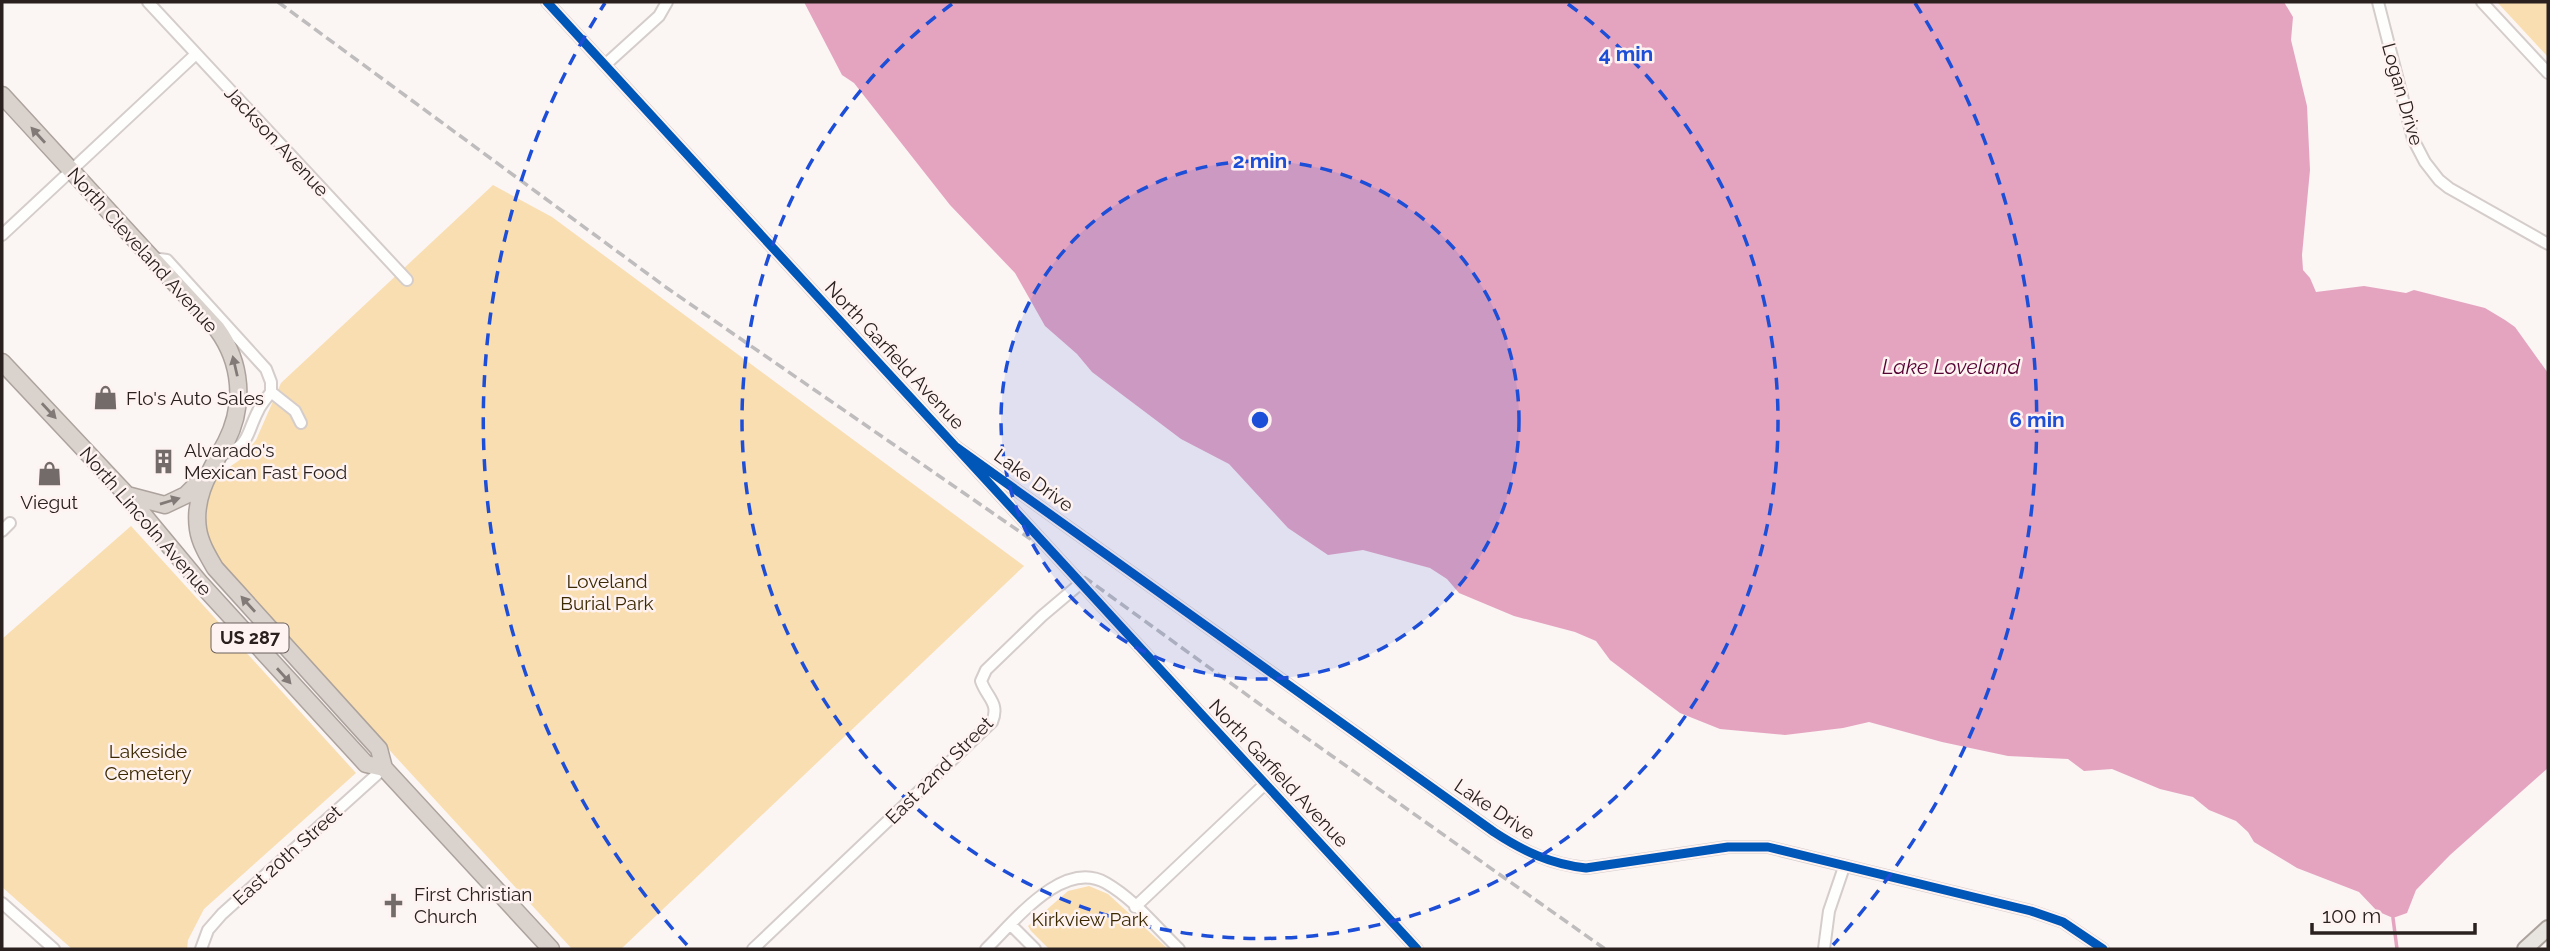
<svg xmlns="http://www.w3.org/2000/svg" width="2550" height="951" viewBox="0 0 2550 951" font-family="Raleway,sans-serif">
	<style>
		.green { fill: #f9deb1 }
		.water { fill: #e4a4c0 }
		.lines { fill: none; stroke-linecap: round; stroke-linejoin: round }
		.stream { stroke: #e4a4c0; stroke-width: 3.5 }
		.minor-casing { stroke: #d4cdcb; stroke-width: 14 }
		.major-casing { stroke: #ada39d; stroke-width: 18 }
		.highway-casing { stroke: #ada39d; stroke-width: 19 }
		.minor { stroke: #fefefd; stroke-width: 10 }
		.major { stroke: #e8e4e0; stroke-width: 14 }
		.highway { stroke: #dad2cd; stroke-width: 16 }
		.rail { stroke: #bebcbc; stroke-width: 3.5; stroke-dasharray: 10 5; stroke-linecap: butt }
		.cycleway-casing { stroke: #fef3f1; stroke-width: 13 }
		.cycleway { stroke: #0057b8; stroke-width: 9 }
		.oneway { fill: #827a76 }
		.ring { fill: none; stroke: #1d4ed8; stroke-width: 3.5; stroke-dasharray: 12 9 }
		.labels { text-anchor: middle; stroke-width: 5; stroke-linejoin: round; paint-order: stroke }
		.shield { fill: #fef3f1; stroke: #6a605e; stroke-width: 2 }
		.shield-label { font-size: 18px; font-weight: bold; fill: #2a211f }
		.street-label { font-size: 19px; fill: #2a211f; stroke: #fef3f1 }
		.poi-label { font-size: 19px; fill: #2a211f; stroke: #fef3f1; text-anchor: start }
		.park-label { font-size: 19px; fill: #3c2901; stroke: #fef3f1 }
		.water-label { font-size: 21px; font-style: italic; fill: #550334; stroke: #fef3f1 }
		.centre { fill: #1d4ed8; stroke: #fef3f1; stroke-width: 3.5 }
		.ring-label { font-size: 21px; text-anchor: middle; font-weight: bold; fill: #1d4ed8; stroke: #fef3f1; stroke-width: 5; stroke-linejoin: round; paint-order: stroke }
	</style>
	<rect width="100%" height="100%" fill="#fbf5f4"/>
	<path class="green" d="M2497 2H2548V57Z
		M493 185 552 217 1024 566 621 949H572L216 561 205 532 208 498 218 475 241 459 256 440 281 383Z
		M131 526 356 773 204 909 188 940 187 949H72L2 887V639Z
		M1089 886 1108 894 1168 949H1049L1031 931 1028 926 1068 891Z"/>
	<path class="water" d="M804 2H2284L2293 17 2291 40 2307 106 2310 170 2302 255 2303 270 2310 278 2316 292 2364 286 2406 293 2414 290 2485 308 2505 320 2515 327 2548 373V768L2450 855 2416 890 2407 913 2393 918 2377 911 2359 892 2297 868 2254 842 2248 832 2236 821 2209 810 2193 797 2160 789 2112 769 2084 771 2068 759 2008 756 1942 742 1869 722 1843 728 1785 735 1720 729 1680 713 1610 660 1596 641 1575 632 1514 616 1459 593 1447 579 1430 568 1363 550 1328 555 1288 528 1229 464 1181 439 1092 372 1077 354 1045 326 1015 273 950 205 854 83 842 75Z"/>
	<g class="lines">
		<path class="stream" d="M2393 918 2397 949"/>
		<defs>
			<path id="minor" d="M148 2 407 280
				M547 2 1417 949
				M2378 2 2413 139 2425 162 2439 180 2449 188 2548 244
				M2482 2 2548 73
				M605 65 659 16 667 2
				M2 235 196 54
				M152 258 167 260 266 369 271 382V392
				M271 392 295 411 301 423
				M956 447 1494 832C1523 851 1550 864 1586 868L1728 847H1768L2031 911 2063 922 2103 949
				M219 455C251 447 245 436 258 411 261 404 267 398 271 392
				M2 531 10 523
				M2 903 54 949
				M1135 907 1265 784
				M1011 925 1035 949
				M201 949 208 930 222 914 384 768
				M753 949 992 722C1000 703 987 698 981 681L986 670 1042 616 1081 583
				M986 949C1014 922 1063 858 1106 883 1134 899 1156 927 1179 949
				M1824 949 1829 911 1844 867"/>
			<path id="major" d="M2525 949 2548 928"/>
			<path id="highway" d="M2 95 217 329C242 363 245 405 226 442 211 470 193 495 198 529 200 543 208 556 215 568L379 749 384 768
				M2 362 127 495 201 584 366 764 384 768 551 949
				M127 495 165 505 186 495 204 477"/>
		</defs>
		<use href="#minor" class="minor-casing"/>
		<use href="#major" class="major-casing"/>
		<use href="#highway" class="highway-casing"/>
		<use href="#minor" class="minor"/>
		<use href="#major" class="major"/>
		<use href="#highway" class="highway"/>
		<path class="rail" d="M278 2 667 288 1055 556 1301 734 1605 949"/>
		<defs>
			<path id="cycleway" d="M547 2 1417 949
				M956 447 1494 832C1523 851 1550 864 1586 868L1728 847H1768L2031 911 2063 922 2103 949"/>
		</defs>
		<use href="#cycleway" class="cycleway-casing"/>
		<use href="#cycleway" class="cycleway"/>
	</g>
	<defs><path id="oneway-solid" d="M-6-.8H1V-3.2L6.5 0L1 3.2V.8H-6Z" transform="scale(1.75)"/></defs>
	<g class="oneway">
		<use href="#oneway-solid" transform="translate(38 135) rotate(-132)"/>
		<use href="#oneway-solid" transform="translate(235 366) rotate(-103)"/>
		<use href="#oneway-solid" transform="translate(49 411) rotate(47)"/>
		<use href="#oneway-solid" transform="translate(170 501) rotate(-17)"/>
		<use href="#oneway-solid" transform="translate(248 604) rotate(-132)"/>
		<use href="#oneway-solid" transform="translate(284 676) rotate(48)"/>
	</g>
	<circle cx="1260" cy="420" r="259" fill="#1d4ed8" fill-opacity=".12"/>
	<g class="ring">
		<circle cx="1260" cy="420" r="259"/>
		<path d="M1568 4A518 518 0 1 1 952 4"/>
		<path d="M687 945A777 777 0 0 1 605 3M1915 3A777 777 0 0 1 1833 945"/>
	</g>
	<defs>
		<symbol id="shop-bare" viewBox="-9 -9 18 18"><path d="M-5-2.5h2.3a2.7 3.5 0 0 1 5.4 0H5L5.5 6h-11ZM-1.5-2.5h3a1.5 2.3 0 0 0-3 0Z" fill="#736b6a" stroke="#fef3f1" stroke-width="2.5" paint-order="stroke"/></symbol>
		<symbol id="building-bare" viewBox="-9 -9 18 18"><path d="M-4-6H4V6H1V3H-1V6H-4ZM-2.5-4.3h1.7v1.8h-1.7ZM.8-4.3h1.7v1.8H.8ZM-2.5-1h1.7V.8h-1.7ZM.8-1h1.7V.8H.8Z" fill="#736b6a" stroke="#fef3f1" stroke-width="2.5" paint-order="stroke"/></symbol>
		<symbol id="church-bare" viewBox="-9 -9 18 18"><path d="M-1.2-6h2.4v3.5h3.3v2.4h-3.3V6h-2.4V-.1h-3.3v-2.4h3.3Z" fill="#736b6a" stroke="#fef3f1" stroke-width="2.5" paint-order="stroke"/></symbol>
	</defs>
	<g fill-rule="evenodd">
		<use href="#shop-bare" x="88" y="380" width="35" height="35"/>
		<use href="#building-bare" x="146" y="444" width="35" height="35"/>
		<use href="#shop-bare" x="32" y="456" width="35" height="35"/>
		<use href="#church-bare" x="376" y="888" width="35" height="35"/>
	</g>
	<g class="labels">
		<rect class="shield" x="211.5" y="623.5" width="77" height="29" rx="5"/>
		<g class="shield-label">
			<text x="250" y="644">US 287</text>
		</g>
		<g class="street-label">
			<text transform="translate(2403 94) rotate(74)" y="7">Logan Drive</text>
			<text transform="translate(277 141) rotate(47)" y="7">Jackson Avenue</text>
			<text transform="translate(143 250) rotate(48)" y="7">North Cleveland Avenue</text>
			<text transform="translate(895 355) rotate(47)" y="7">North Garfield Avenue</text>
			<text transform="translate(1034 480) rotate(36)" y="7">Lake Drive</text>
			<text transform="translate(146 521) rotate(49)" y="7">North Lincoln Avenue</text>
			<text transform="translate(939 770) rotate(-45)" y="7">East 22nd Street</text>
			<text transform="translate(1279 773) rotate(47)" y="7">North Garfield Avenue</text>
			<text transform="translate(1495 809) rotate(34)" y="7">Lake Drive</text>
			<text transform="translate(287 855) rotate(-42)" y="7">East 20th Street</text>
		</g>
		<g class="poi-label">
			<text x="126" y="405">Flo's Auto Sales</text>
			<text x="184" y="457">Alvarado's<tspan x="184" dy="22">Mexican Fast Food</tspan></text>
			<text x="49" y="509" text-anchor="middle">Viegut</text>
			<text x="414" y="901">First Christian<tspan x="414" dy="22">Church</tspan></text>
		</g>
		<g class="park-label">
			<text x="607" y="588">Loveland<tspan x="607" dy="22">Burial Park</tspan></text>
			<text x="148" y="758">Lakeside<tspan x="148" dy="22">Cemetery</tspan></text>
			<text x="1090" y="926">Kirkview Park</text>
		</g>
		<g class="water-label">
			<text x="1951" y="374">Lake Loveland</text>
		</g>
	</g>
	<circle cx="1260" cy="420" r="10" class="centre"/>
	<g class="ring-label">
		<text x="1626" y="61">4 min</text>
		<text x="1260" y="168">2 min</text>
		<text x="2037" y="427">6 min</text>
	</g>
	<rect width="2550" height="951" fill="none" stroke="#2a211f" stroke-width="7"/>
	<path d="M2312 923v10h163v-10" fill="none" stroke="#2a211f" stroke-width="3.5"/>
	<text x="2322" y="923" font-size="21" fill="#2a211f" stroke="#fef3f1" stroke-width="5" paint-order="stroke">100 m</text>
</svg>
